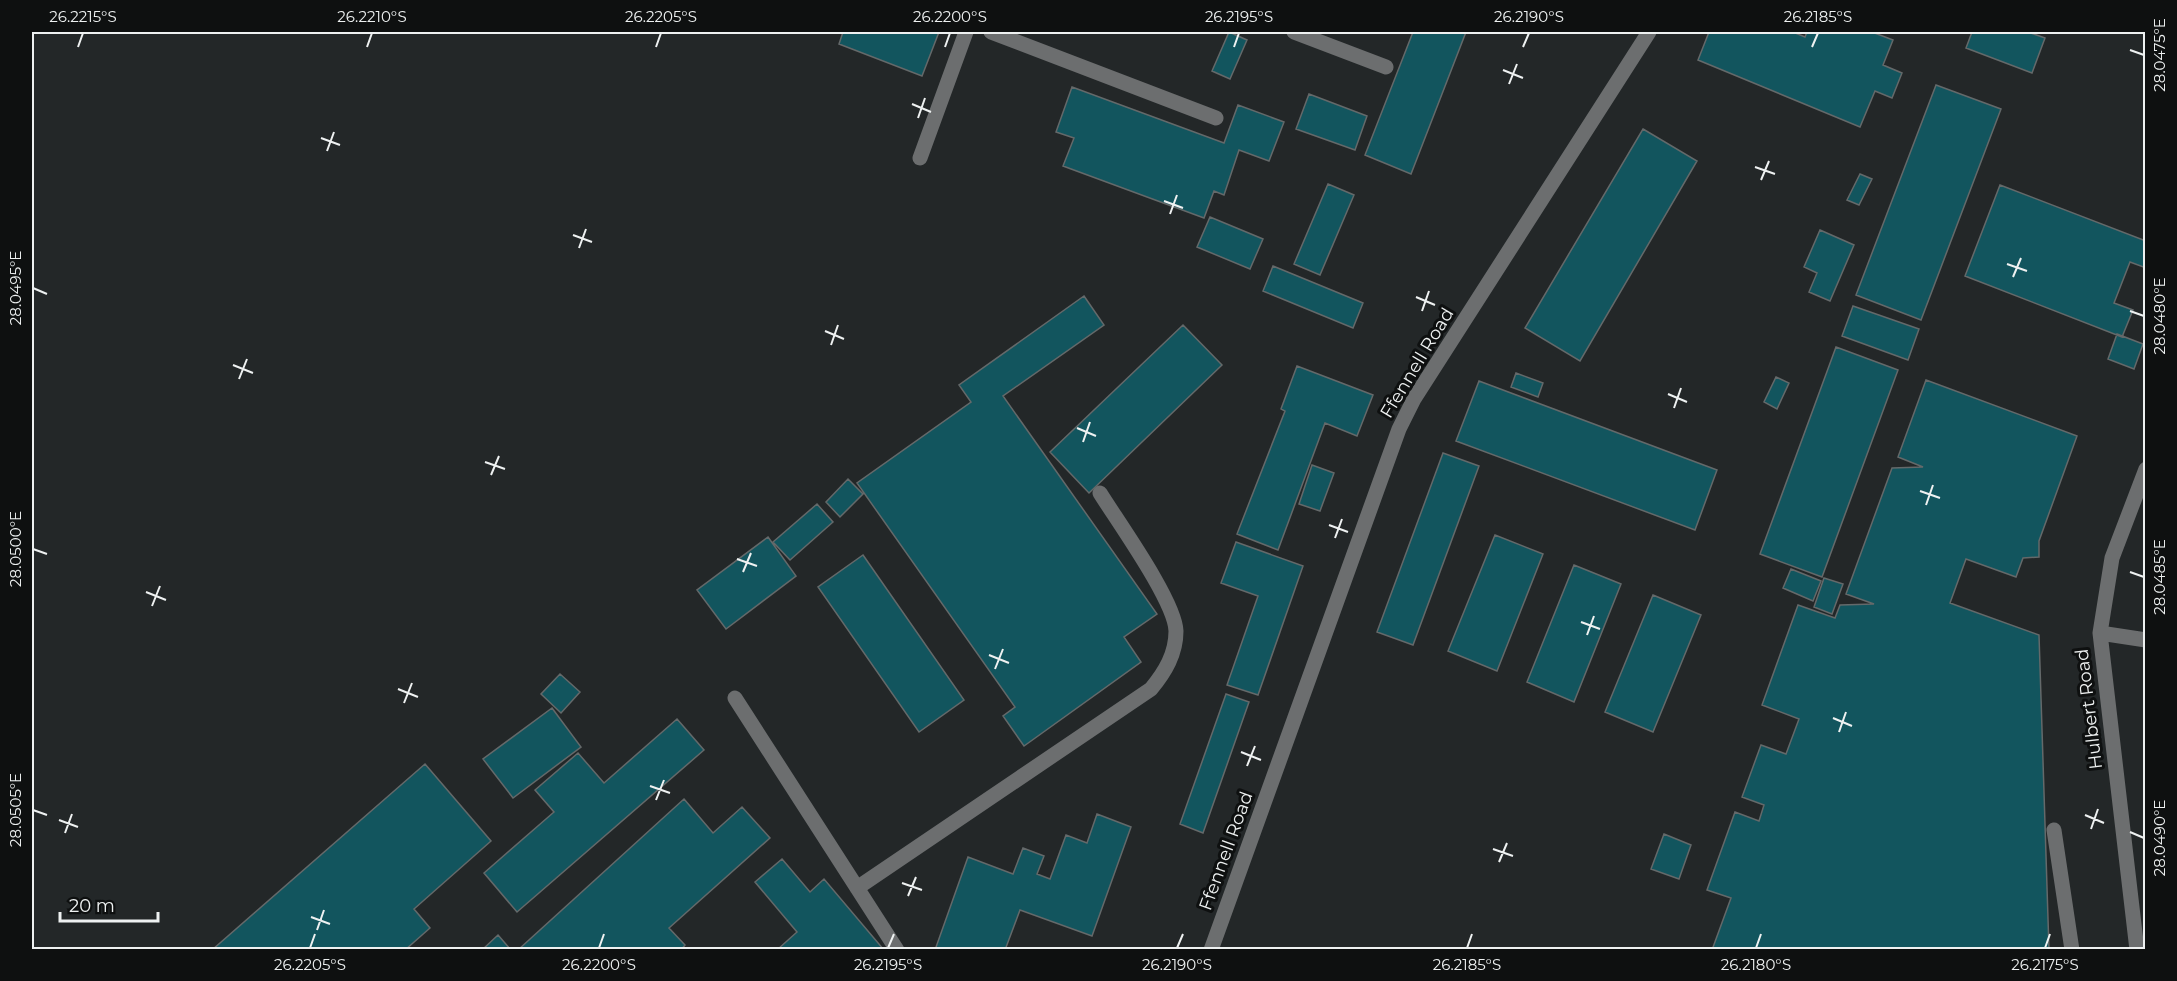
<svg xmlns="http://www.w3.org/2000/svg" width="2177" height="981" viewBox="0 0 2177 981" font-family="Montserrat,sans-serif">
	<style>
		.building { fill: #12555e; stroke: #64696a; stroke-width: 1.5 }
		.lines { fill: none; stroke-linecap: round; stroke-linejoin: round }
		.lane { stroke: #6c6e6f; stroke-width: 15 }
		.street { stroke: #6c6e6f; stroke-width: 15 }
		.ticks { fill: none; stroke: #eef1f1; stroke-width: 2 }
		.labels { text-anchor: middle; stroke-width: 6; stroke-linejoin: round; paint-order: stroke }
		.street-label { font-size: 18px; fill: #eef1f1; stroke: #0e1010 }
		.neatline { fill: none; stroke: #eef1f1; stroke-width: 2 }
		.ticks-label { font-size: 15px; text-anchor: middle; fill: #eef1f1 }
	</style>
	<rect width="100%" height="100%" fill="#232728"/>
	<path class="building" d="M843 32H939L922 76 839 44Z
		M1229 32 1247 40 1230 79 1212 71Z
		M1413 32H1466L1411 174 1365 155Z
		M1709 32H1793L1805 37 1807 32H1872L1893 40 1883 65 1902 73 1892 98 1875 91 1860 127 1698 60Z
		M1972 32H2028L2045 38 2032 73 1966 48Z
		M1936 85 2001 109 1921 320 1856 295Z
		M1072 87 1224 143 1238 105 1284 122 1269 161 1239 150 1224 195 1214 191 1204 218 1063 166 1074 138 1056 132Z
		M1309 94 1367 116 1355 150 1296 129Z
		M1643 129 1697 161 1580 361 1525 328Z
		M1860 174 1872 179 1859 205 1847 200Z
		M1328 184 1354 195 1320 275 1294 264Z
		M2000 185 2146 241V268L2130 262 2114 303 2133 310 2122 337 1965 276Z
		M1210 217 1263 239 1250 269 1197 247Z
		M1820 230 1854 245 1830 301 1809 292 1817 273 1804 267Z
		M1273 266 1363 303 1353 328 1263 291Z
		M1084 296 1104 325 1003 396 1157 614 1124 637 1141 662 1024 746 1003 716 1015 707 857 483 971 402 959 385Z
		M1853 306 1919 329 1908 360 1842 336Z
		M1183 325 1222 365 1089 493 1050 452Z
		M2117 334 2143 344 2134 369 2108 359Z
		M1836 347 1898 370 1822 577 1760 554Z
		M1297 366 1373 395 1357 436 1325 423 1278 550 1237 534 1285 411 1281 409Z
		M1516 373 1543 383 1538 397 1511 387Z
		M1776 377 1789 383 1777 409 1764 402Z
		M1926 380 2077 436 2039 541V557L2023 558 2016 577 1966 559 1950 603 2039 635 2049 950H1712L1731 898 1707 890 1735 812 1759 821 1764 805 1742 797 1761 745 1786 754 1799 719 1762 705 1798 605 1835 618 1840 605 1874 604 1846 594 1892 468 1923 467 1898 457Z
		M1479 381 1717 470 1695 530 1456 441Z
		M1443 453 1479 466 1413 645 1377 632Z
		M1312 465 1334 473 1320 511 1299 504Z
		M848 479 863 494 840 517 826 502Z
		M817 504 833 522 790 560 773 542Z
		M1495 535 1543 554 1497 671 1448 651Z
		M768 537 796 576 726 629 697 590Z
		M1236 542 1303 566 1258 695 1227 685 1258 596 1221 583Z
		M863 555 964 700 919 732 818 587Z
		M1574 565 1621 584 1574 702 1527 682Z
		M1791 569 1821 581 1813 601 1783 588Z
		M1824 578 1843 584 1832 614 1814 607Z
		M1653 595 1701 615 1653 732 1605 712Z
		M560 674 580 692 561 713 541 694Z
		M1226 694 1249 702 1203 833 1180 824Z
		M552 708 581 747 513 798 483 759Z
		M677 719 704 750 517 912 484 873 554 812 535 790 578 753 604 783Z
		M425 764 491 841 414 909 430 928 405 950H212Z
		M684 799 713 833 742 807 770 838 669 928 685 945 681 950H518Z
		M1097 814 1131 827 1092 936 1020 910 1005 950H935L968 857 1013 874 1023 848 1044 856 1037 874 1050 879 1066 835 1087 843Z
		M1664 834 1691 845 1679 879 1651 869Z
		M782 859 810 892 824 879 884 950H777L797 932 755 882Z
		M498 935 511 950H482Z"/>
	<g class="lines">
		<path class="lane" d="M991 32 1216 118
			M1294 32 1386 67
			M920 158 966 32
			M735 698 897 950
			M2054 830 2072 950
			M857 888 1151 689C1165 672 1176 654 1176 631 1175 601 1118 522 1100 493"/>
		<path class="street" d="M2100 633 2146 640
			M1211 950 1399 429 1414 399 1649 32
			M2137 950 2100 633 2112 558 2146 469"/>
	</g>
	<path class="ticks" d="M78 47 83 33M367 47 372 33M656 47 661 33M945 47 950 33M1234 47 1239 33M1523 47 1529 33M1812 47 1818 33M2130 50 2144 55M1503 70 1523 78M1509 84 1517 64M912 104 931 112M918 118 925 98M321 138 340 145M327 151 334 132M1755 167 1775 174M1761 180 1769 161M1164 201 1183 208M1170 214 1177 195M573 235 592 242M579 248 586 229M2007 264 2027 271M2013 277 2021 258M33 288 47 294M1416 297 1435 305M1422 311 1429 291M2130 311 2144 316M825 331 844 339M831 345 838 325M233 365 253 373M239 379 247 359M1668 394 1687 402M1674 408 1681 388M1077 428 1096 436M1083 442 1090 422M485 462 505 469M491 475 499 456M1920 491 1940 498M1926 505 1933 485M1329 525 1348 532M1335 538 1342 519M33 549 47 554M737 559 757 566M743 572 751 553M2130 572 2144 577M146 592 166 600M152 606 160 586M1581 622 1600 629M1587 635 1594 616M989 655 1009 663M995 669 1003 649M398 689 418 697M404 703 412 683M1833 718 1852 726M1839 732 1846 712M1241 752 1261 760M1247 766 1255 746M650 786 670 793M656 800 664 780M33 810 47 815M2085 815 2104 823M59 820 78 827M2091 829 2098 809M2130 832 2144 838M65 833 72 814M1493 849 1513 856M1499 862 1507 843M902 883 922 890M908 896 916 877M311 917 330 924M317 930 324 910M310 948 315 934M599 948 604 934M888 948 894 934M1177 948 1183 934M1467 948 1472 934M1756 948 1761 934M2045 948 2050 934"/>
	<g class="labels">
		<g class="street-label">
			<text transform="translate(1417 363) rotate(-59)" y="6">Ffennell Road</text>
			<text transform="translate(2089 709) rotate(-97)" y="6">Hulbert Road</text>
			<text transform="translate(1226 851) rotate(-70)" y="6">Ffennell Road</text>
		</g>
	</g>
	<rect width="2177" height="981" fill="none" stroke="#0e1010" stroke-width="66"/>
	<path d="M60 912v9h98v-9" fill="none" stroke="#eef1f1" stroke-width="3"/>
	<text x="69" y="912" font-size="18" fill="#eef1f1" stroke="#0e1010" stroke-width="4.5" paint-order="stroke">20 m</text>
	<rect x="33" y="33" width="2111" height="915" class="neatline"/>
	<g class="ticks-label">
		<text x="83" y="22">26.2215°S</text>
		<text x="372" y="22">26.2210°S</text>
		<text x="661" y="22">26.2205°S</text>
		<text x="950" y="22">26.2200°S</text>
		<text x="1239" y="22">26.2195°S</text>
		<text x="1529" y="22">26.2190°S</text>
		<text x="1818" y="22">26.2185°S</text>
		<text transform="translate(2160 55) rotate(-90)" y="5">28.0475°E</text>
		<text transform="translate(16 288) rotate(-90)" y="5">28.0495°E</text>
		<text transform="translate(2160 316) rotate(-90)" y="5">28.0480°E</text>
		<text transform="translate(16 549) rotate(-90)" y="5">28.0500°E</text>
		<text transform="translate(2160 577) rotate(-90)" y="5">28.0485°E</text>
		<text transform="translate(16 810) rotate(-90)" y="5">28.0505°E</text>
		<text transform="translate(2160 838) rotate(-90)" y="5">28.0490°E</text>
		<text x="310" y="970">26.2205°S</text>
		<text x="599" y="970">26.2200°S</text>
		<text x="888" y="970">26.2195°S</text>
		<text x="1177" y="970">26.2190°S</text>
		<text x="1467" y="970">26.2185°S</text>
		<text x="1756" y="970">26.2180°S</text>
		<text x="2045" y="970">26.2175°S</text>
	</g>
</svg>
